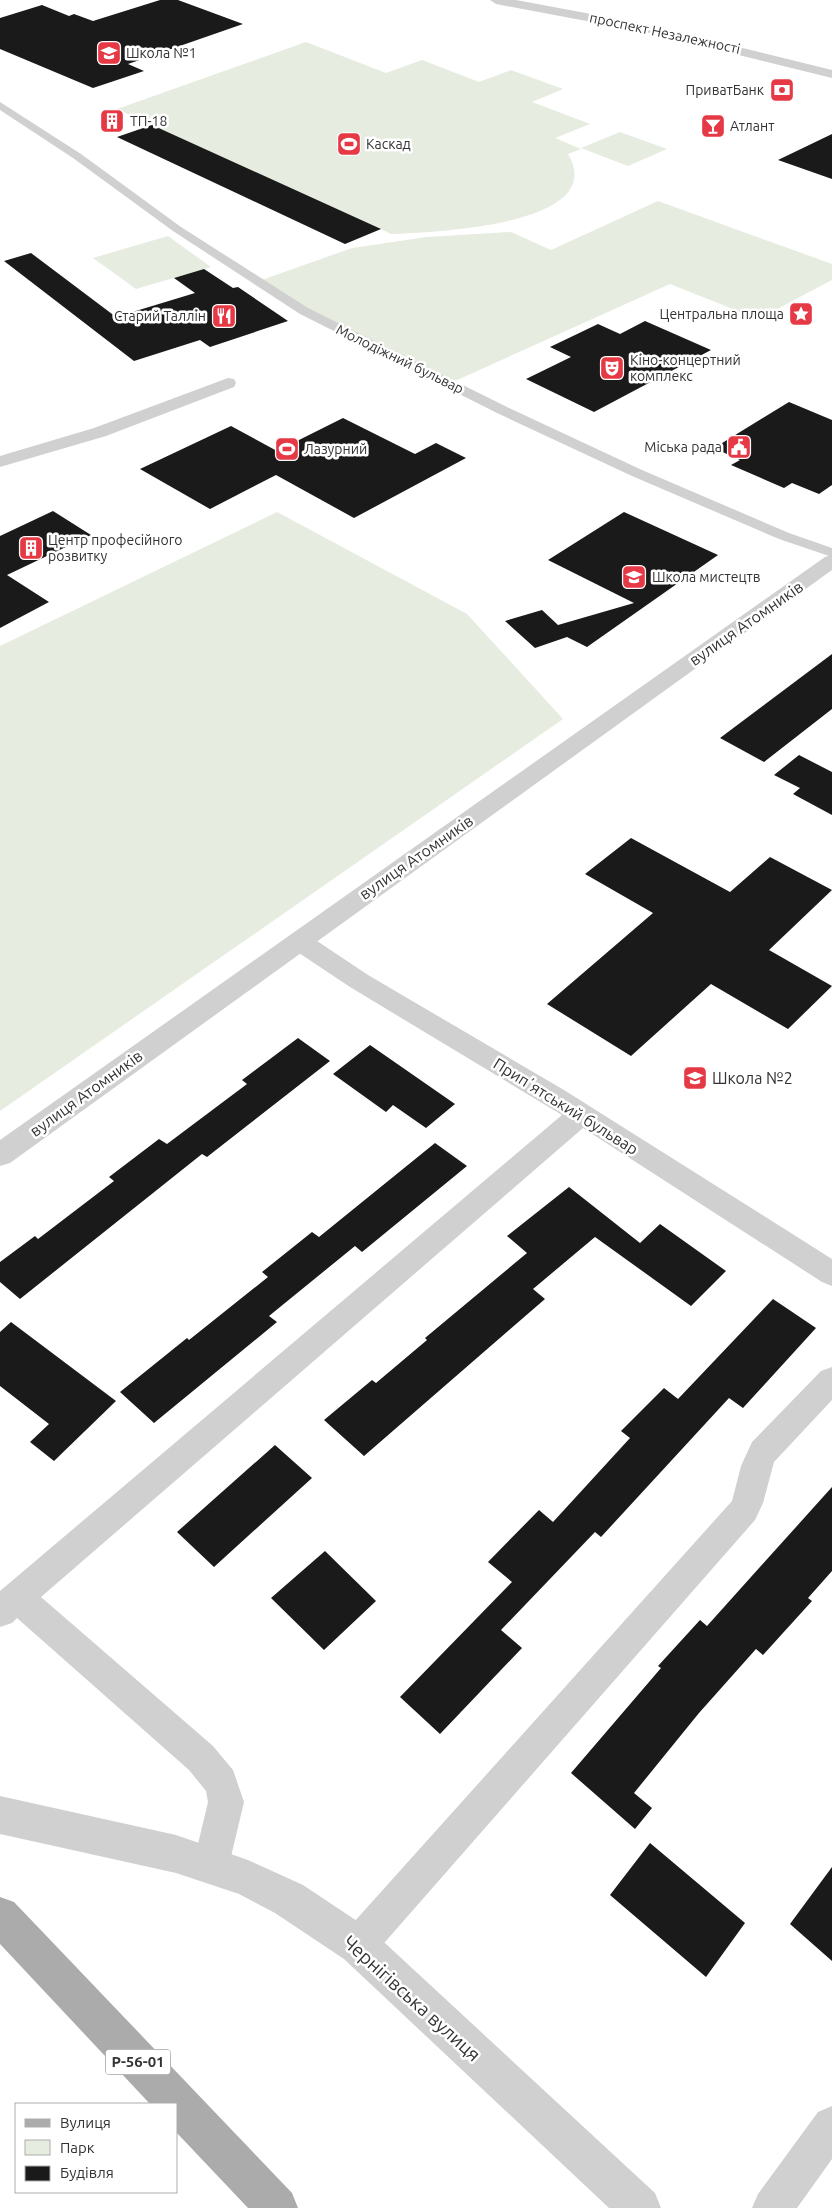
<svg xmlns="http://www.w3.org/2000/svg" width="832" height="2208" viewBox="0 0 832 2208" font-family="Ubuntu,sans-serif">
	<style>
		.green { fill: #e6ecdf }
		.building { fill: #1a1a1a }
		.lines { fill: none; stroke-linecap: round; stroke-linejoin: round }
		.pedestrian { fill: #d0d0d0; fill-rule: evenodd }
		.minor { fill: #d0d0d0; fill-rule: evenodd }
		.tertiary { fill: #d0d0d0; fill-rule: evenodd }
		.primary { fill: #ababab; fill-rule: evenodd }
		.labels { text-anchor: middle; stroke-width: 5; stroke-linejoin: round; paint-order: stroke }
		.far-street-label { font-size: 14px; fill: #333; stroke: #fff }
		.far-poi-label { font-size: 14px; fill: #333; stroke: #fff; text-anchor: start }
		.shield { fill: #fff; stroke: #707070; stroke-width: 1 }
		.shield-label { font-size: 15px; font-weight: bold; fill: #333 }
		.street-label { font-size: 16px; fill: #333; stroke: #fff }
		.poi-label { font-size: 16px; fill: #333; stroke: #fff; text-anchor: start }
		.near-street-label { font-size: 19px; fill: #333; stroke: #fff }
	</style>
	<rect width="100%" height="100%" fill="#fff"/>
	<path class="green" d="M306 42 386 73 422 60 479 82 511 70 563 89 532 102 590 124 555 138 581 149 568 154C611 227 427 232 391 234L381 229 345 244 117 137 151 125 117 109Z
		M620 132 667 149 628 166 581 148Z
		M658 201 832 264V280L758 319 670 284 455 381 330 323 259 281 352 248 427 237 511 232 551 250Z
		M168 236 211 267 136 289 93 258Z
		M277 512 467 614 563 719 0 1111V646Z"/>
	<path class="building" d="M160 0H178L243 24 128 64 144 71 93 88 0 49V18L42 5 69 16 74 14 93 21Z
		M152 125 381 229 345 244 117 137Z
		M832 134V179L778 160Z
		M31 253 116 317 195 293 174 278 204 269 233 288 238 287 288 321 210 347 200 340 134 361 4 261Z
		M645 321 711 350 594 412 526 379 571 357 550 347 598 324 620 334Z
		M789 402 832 420V485L819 494 792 483 784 488 731 465 740 460 714 448Z
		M343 418 415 454 436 443 466 458 354 518 276 475 210 509 140 469 231 426 277 451Z
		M53 511 91 535 7 575 49 602 0 628V536Z
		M624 512 718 555 587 647 567 637 535 648 505 621 542 610 558 625 634 603 548 560Z
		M832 654V709L764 762 720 738Z
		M799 755 832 772V815L793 794 800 788 774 775Z
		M631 838 730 892 770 857 832 890 769 950 832 986 788 1029 711 984 631 1056 547 1004 653 913 585 874Z
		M298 1038 330 1061 207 1157 202 1154 20 1299 0 1282V1262L35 1236 38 1239 114 1181 109 1177 159 1139 167 1144 247 1084 242 1080Z
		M370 1045 455 1104 426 1128 393 1105 386 1112 333 1074Z
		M435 1143 467 1166 362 1252 355 1246 269 1316 277 1322 154 1423 120 1392 187 1338 189 1340 268 1277 262 1272 312 1232 319 1237Z
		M569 1187 640 1243 660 1224 726 1271 691 1306 595 1237 533 1289 545 1299 364 1456 324 1420 372 1380 376 1383 427 1340 425 1338 527 1253 507 1236Z
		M773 1299 816 1328 743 1408 729 1398 601 1537 595 1532 501 1630 522 1648 440 1734 400 1697 512 1582 488 1562 539 1510 553 1522 630 1438 621 1431 664 1388 678 1399Z
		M11 1322 116 1401 54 1461 30 1442 49 1424 0 1386V1332Z
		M275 1445 312 1478 214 1567 177 1532Z
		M832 1487V1571L808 1598 812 1601 763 1655 756 1649 699 1713 634 1793 652 1808 635 1829 571 1773 661 1668 658 1666 700 1620 707 1626Z
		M325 1551 376 1601 324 1650 271 1598Z
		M650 1843 745 1923 706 1977 610 1895Z
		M832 1867V1961L790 1924Z"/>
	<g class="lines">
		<path class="pedestrian" d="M0 102 81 154 181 227 308 308 507 407 642 470 789 533 832 548V557L779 539 632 476 497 413 300 314 173 231 73 158 0 110Z"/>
		<path class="minor" d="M228 378 234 379 236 383 234 387 106 436 0 467V456L94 428Z
			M299 933 308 935 368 975 564 1090 832 1259V1286L822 1282 583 1128 41 1597 213 1746 233 1770 244 1802 229 1865 224 1878 211 1883 198 1878 193 1865 208 1802 206 1791 189 1770 17 1618 12 1623 0 1627V1591L562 1115 350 987 290 947 287 941 290 935Z
			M832 1367V1400L774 1462 763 1503 755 1520 371 1958 358 1964 345 1958 339 1945 345 1932 732 1501 741 1466 752 1442 821 1371Z
			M832 2106V2159L797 2208H752L758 2194 818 2112Z"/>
		<path class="tertiary" d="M490 0H516L650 25 832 70V78L650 33 496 4Z
			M832 555V570L10 1163 0 1166V1140L825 557Z
			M0 1796 176 1835 248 1860 303 1885 372 1931 655 2193 661 2208H609L344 1959 275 1913 239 1894 176 1873 0 1834Z"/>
		<path class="primary" d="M0 1897 14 1902 292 2193 298 2208H248L176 2132V2104H150L0 1944Z"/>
	</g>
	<defs>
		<symbol id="school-square" viewBox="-11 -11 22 22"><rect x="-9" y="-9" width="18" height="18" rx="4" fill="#e63946" stroke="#fff"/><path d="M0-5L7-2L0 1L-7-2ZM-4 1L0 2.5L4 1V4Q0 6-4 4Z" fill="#fff"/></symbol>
		<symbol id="bank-square" viewBox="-11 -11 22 22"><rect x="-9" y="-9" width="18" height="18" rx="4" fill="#e63946" stroke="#fff"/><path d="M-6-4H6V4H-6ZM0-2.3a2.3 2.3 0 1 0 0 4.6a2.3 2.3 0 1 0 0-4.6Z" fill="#fff"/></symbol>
		<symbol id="building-square" viewBox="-11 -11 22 22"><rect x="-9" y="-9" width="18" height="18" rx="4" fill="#e63946" stroke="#fff"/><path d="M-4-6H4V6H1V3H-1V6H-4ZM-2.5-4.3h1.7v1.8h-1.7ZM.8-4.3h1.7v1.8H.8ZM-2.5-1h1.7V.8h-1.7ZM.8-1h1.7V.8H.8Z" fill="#fff"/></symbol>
		<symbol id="bar-square" viewBox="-11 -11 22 22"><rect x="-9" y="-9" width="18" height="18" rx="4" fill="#e63946" stroke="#fff"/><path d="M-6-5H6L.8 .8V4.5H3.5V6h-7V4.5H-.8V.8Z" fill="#fff"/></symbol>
		<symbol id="stadium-square" viewBox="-11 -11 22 22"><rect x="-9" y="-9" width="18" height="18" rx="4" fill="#e63946" stroke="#fff"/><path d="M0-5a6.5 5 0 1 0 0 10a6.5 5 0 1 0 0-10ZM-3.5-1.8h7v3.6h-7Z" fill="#fff"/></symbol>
		<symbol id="sight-square" viewBox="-11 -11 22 22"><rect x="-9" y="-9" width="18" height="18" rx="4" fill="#e63946" stroke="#fff"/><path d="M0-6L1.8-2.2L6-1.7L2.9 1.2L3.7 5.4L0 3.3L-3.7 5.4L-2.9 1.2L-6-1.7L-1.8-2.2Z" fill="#fff"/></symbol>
		<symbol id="restaurant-square" viewBox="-11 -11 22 22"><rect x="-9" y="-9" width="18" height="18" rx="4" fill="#e63946" stroke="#fff"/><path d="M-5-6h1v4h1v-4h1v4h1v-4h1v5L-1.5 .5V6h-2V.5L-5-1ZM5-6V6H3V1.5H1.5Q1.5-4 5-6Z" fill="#fff"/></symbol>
		<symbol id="theatre-square" viewBox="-11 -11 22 22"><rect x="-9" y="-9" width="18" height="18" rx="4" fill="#e63946" stroke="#fff"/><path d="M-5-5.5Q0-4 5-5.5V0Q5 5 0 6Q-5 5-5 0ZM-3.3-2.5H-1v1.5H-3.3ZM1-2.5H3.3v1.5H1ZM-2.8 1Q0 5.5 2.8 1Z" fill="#fff"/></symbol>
		<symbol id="civic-square" viewBox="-11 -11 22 22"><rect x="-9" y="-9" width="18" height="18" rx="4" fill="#e63946" stroke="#fff"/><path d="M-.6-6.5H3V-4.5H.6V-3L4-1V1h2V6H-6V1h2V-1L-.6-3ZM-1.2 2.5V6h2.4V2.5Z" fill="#fff"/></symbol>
		<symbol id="university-square" viewBox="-11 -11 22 22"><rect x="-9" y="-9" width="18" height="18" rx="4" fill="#e63946" stroke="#fff"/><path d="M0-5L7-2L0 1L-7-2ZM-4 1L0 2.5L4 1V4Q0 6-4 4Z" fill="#fff"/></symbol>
	</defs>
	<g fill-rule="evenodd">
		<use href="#school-square" x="95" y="39" width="28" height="28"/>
		<use href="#bank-square" x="768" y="76" width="28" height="28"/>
		<use href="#building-square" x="98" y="107" width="28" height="28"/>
		<use href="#bar-square" x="699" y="112" width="28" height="28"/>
		<use href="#stadium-square" x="335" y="130" width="28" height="28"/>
		<use href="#sight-square" x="787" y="300" width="28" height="28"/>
		<use href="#restaurant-square" x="210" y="302" width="28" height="28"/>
		<use href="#theatre-square" x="598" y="354" width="28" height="28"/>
		<use href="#civic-square" x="725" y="433" width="28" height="28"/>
		<use href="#stadium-square" x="273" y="435" width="28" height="28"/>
		<use href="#building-square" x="17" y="534" width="28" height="28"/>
		<use href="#university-square" x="620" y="563" width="28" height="28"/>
		<use href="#school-square" x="681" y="1064" width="28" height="28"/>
	</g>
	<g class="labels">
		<g class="far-street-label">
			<text transform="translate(665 33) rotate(12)" y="5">проспект Незалежності</text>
			<text transform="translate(400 359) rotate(26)" y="5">Молодіжний бульвар</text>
		</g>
		<g class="far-poi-label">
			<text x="126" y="58">Школа №1</text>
			<text x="764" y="95" text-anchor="end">ПриватБанк</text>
			<text x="130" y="126">ТП-18</text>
			<text x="730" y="131">Атлант</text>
			<text x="366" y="149">Каскад</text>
			<text x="784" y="319" text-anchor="end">Центральна площа</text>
			<text x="206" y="321" text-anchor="end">Старий Таллін</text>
			<text x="630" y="365">Кіно-концертний<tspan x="630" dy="16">комплекс</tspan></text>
			<text x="722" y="452" text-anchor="end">Міська рада</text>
			<text x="304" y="454">Лазурний</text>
			<text x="48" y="545">Центр професійного<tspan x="48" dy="16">розвитку</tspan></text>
			<text x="652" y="582">Школа мистецтв</text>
		</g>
		<rect class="shield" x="105.5" y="2049.5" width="65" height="25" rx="4"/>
		<g class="shield-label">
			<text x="138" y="2067">Р-56-01</text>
		</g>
		<g class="street-label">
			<text transform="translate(746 623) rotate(-35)" y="6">вулиця Атомників</text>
			<text transform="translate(416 857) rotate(-35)" y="6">вулиця Атомників</text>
			<text transform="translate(86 1093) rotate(-36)" y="6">вулиця Атомників</text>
			<text transform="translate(566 1106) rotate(32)" y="6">Припʼятський бульвар</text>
		</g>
		<g class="poi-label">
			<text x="712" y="1084">Школа №2</text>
		</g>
		<g class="near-street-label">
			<text transform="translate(412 1998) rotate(42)" y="7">Чернігівська вулиця</text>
		</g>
	</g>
	<rect x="15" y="2103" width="162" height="90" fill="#ffffff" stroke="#adadad"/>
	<rect x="25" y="2119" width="25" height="8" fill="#ababab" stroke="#adadad"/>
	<text x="60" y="2128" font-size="15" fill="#333333">Вулиця</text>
	<rect x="25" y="2140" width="25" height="15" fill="#e6ecdf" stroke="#adadad"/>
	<text x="60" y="2153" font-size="15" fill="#333333">Парк</text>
	<rect x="25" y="2166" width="25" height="15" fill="#1a1a1a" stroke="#adadad"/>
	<text x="60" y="2178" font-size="15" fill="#333333">Будівля</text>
</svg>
